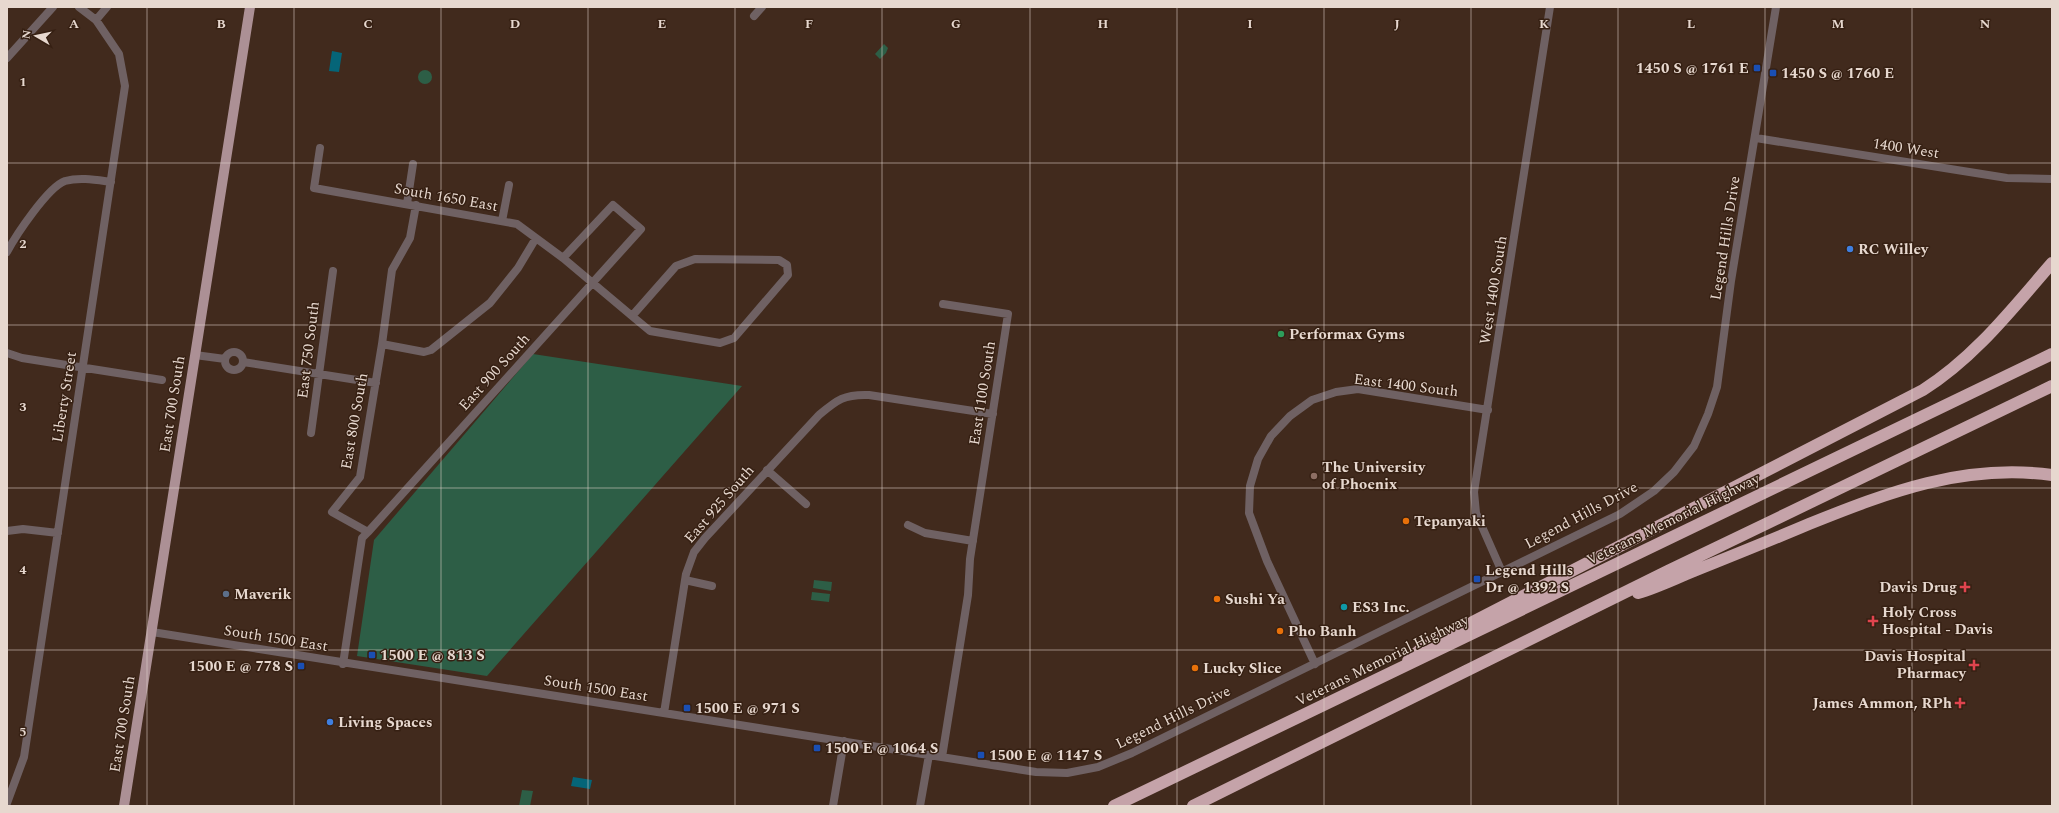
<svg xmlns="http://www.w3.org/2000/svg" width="2059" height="813" viewBox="0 0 2059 813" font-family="Spectral,serif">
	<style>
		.green { fill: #2d5e46 }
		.water { fill: #056578 }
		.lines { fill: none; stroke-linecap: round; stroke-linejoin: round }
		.minor { stroke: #6f6163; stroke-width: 8 }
		.major { stroke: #ac9095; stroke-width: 10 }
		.highway { stroke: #c5a3a9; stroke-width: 12 }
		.grid { fill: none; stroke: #e7d8cf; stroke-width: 1; stroke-opacity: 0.55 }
		.transit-dot { fill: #1a4fb4; stroke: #362013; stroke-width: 1.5 }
		.shop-dot { fill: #3f7fe0; stroke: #362013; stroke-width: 1.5 }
		.leisure-dot { fill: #2e9e5b; stroke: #362013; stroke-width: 1.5 }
		.education-dot { fill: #8d6e63; stroke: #362013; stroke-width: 1.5 }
		.food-dot { fill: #e8710a; stroke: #362013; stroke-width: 1.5 }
		.health-dot { fill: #e0444e; stroke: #362013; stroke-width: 1.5 }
		.service-dot { fill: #5c6f8a; stroke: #362013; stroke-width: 1.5 }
		.culture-dot { fill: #0f9aa8; stroke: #362013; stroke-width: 1.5 }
		.labels { text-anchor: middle; stroke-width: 3; stroke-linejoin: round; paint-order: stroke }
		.poi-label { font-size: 15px; font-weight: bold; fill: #e7d8cf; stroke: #362013; text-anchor: start }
		.street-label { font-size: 15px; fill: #e7d8cf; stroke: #362013 }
		.grid-label { font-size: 13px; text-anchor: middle; font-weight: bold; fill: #e7d8cf; stroke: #362013; stroke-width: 3; stroke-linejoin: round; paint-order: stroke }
	</style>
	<rect width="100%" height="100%" fill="#412a1d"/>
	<path class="green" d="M884 44 888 48 886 53 880 59 875 54Z
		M418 77a7 7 0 1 1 14 0a7 7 0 1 1-14 0Z
		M533 354 742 386 487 676 357 656 374 540Z
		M814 580 832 582 831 591 813 588Z
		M812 592 830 594 829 602 811 600Z
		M522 790 533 791 530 806H519Z"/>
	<path class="water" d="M332 51 342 53 339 72 329 71Z
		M573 777 592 780 590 789 571 786Z"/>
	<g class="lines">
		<path class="minor" d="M754 16 762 7
			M96 20 107 7
			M7 58 53 7
			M1756 138 2007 178 2052 179
			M320 148 314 188 517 224 563 258 632 316
			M407 204 413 164
			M502 221 509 185
			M7 252C16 235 48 187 65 181 80 177 96 180 111 182
			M695 259 779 260 787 265 788 275 734 338 720 343 650 331 632 316 676 266Z
			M382 344 424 352 431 350 490 303 518 268 536 238
			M225 361a9 9 0 1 1 18 0a9 9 0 1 1-18 0Z
			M7 353 22 358 162 380
			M195 355 225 359
			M243 362 376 383
			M311 433 333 271
			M767 470 806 504
			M908 525 925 533 973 541
			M7 531 23 529 58 533
			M368 532 641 229 613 205 563 258
			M1502 572 1476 513 1474 492 1550 7
			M685 580 712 586
			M152 632 1036 772 1067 773 1098 767 1132 753 1620 514 1654 491 1674 472 1694 446 1708 414 1717 387 1731 281 1776 7
			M343 664 362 538 368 532 332 512 360 477 382 344 392 270 410 238 416 205
			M1315 664 1267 561 1249 513 1250 486 1258 459 1271 436 1290 416 1312 400 1336 392 1358 389 1488 410
			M664 713 686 574 694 552 705 538 819 415C837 400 844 394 869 395L993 414
			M942 757 968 595 970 559 1008 314 943 304
			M7 803 24 757 125 86 119 54 96 20 79 7
			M833 806 844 741
			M920 806 929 755"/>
		<path class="major" d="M124 806 250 7"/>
		<path class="highway" d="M1638 593C1655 588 1672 580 1689 573 1729 557 1769 541 1809 524 1889 492 1964 463 2052 475
			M1408 661 1422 648 1923 390C1975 357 2012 309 2052 263
			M1114 806 2052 354
			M1193 806 1668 571 2052 386"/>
	</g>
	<path class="grid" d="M147 7V806M294 7V806M441 7V806M588 7V806M735 7V806M882 7V806M1030 7V806M1177 7V806M1324 7V806M1471 7V806M1618 7V806M1765 7V806M1912 7V806M7 163H2052M7 325H2052M7 488H2052M7 650H2052"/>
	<g class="transit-dot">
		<rect x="1753" y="64" width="8" height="8" rx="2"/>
		<rect x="1769" y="69" width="8" height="8" rx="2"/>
		<rect x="1473" y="575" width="8" height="8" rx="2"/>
		<rect x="368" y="651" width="8" height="8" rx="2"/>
		<rect x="297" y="662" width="8" height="8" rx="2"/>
		<rect x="683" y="704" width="8" height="8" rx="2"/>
		<rect x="813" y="744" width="8" height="8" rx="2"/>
		<rect x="977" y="751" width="8" height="8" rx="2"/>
	</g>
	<g class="shop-dot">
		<circle cx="1850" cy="249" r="4"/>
		<circle cx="330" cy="722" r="4"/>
	</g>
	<circle class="leisure-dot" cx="1281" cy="334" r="4"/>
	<circle class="education-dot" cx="1314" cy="476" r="4"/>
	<g class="food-dot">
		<circle cx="1406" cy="521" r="4"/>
		<circle cx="1217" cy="599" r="4"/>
		<circle cx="1280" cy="631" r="4"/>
		<circle cx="1195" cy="668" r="4"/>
	</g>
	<g class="health-dot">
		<path d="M1963 581h4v4h4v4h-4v4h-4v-4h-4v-4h4z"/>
		<path d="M1871 615h4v4h4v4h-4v4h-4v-4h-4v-4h4z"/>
		<path d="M1972 659h4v4h4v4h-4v4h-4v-4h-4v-4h4z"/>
		<path d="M1958 697h4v4h4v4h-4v4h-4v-4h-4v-4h4z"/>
	</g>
	<circle class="service-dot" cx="226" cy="594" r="4"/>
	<circle class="culture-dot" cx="1344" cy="607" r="4"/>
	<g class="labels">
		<g class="poi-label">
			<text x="1749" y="73" text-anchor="end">1450 S @ 1761 E</text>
			<text x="1781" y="78">1450 S @ 1760 E</text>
			<text x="1858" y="254">RC Willey</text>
			<text x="1289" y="339">Performax Gyms</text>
			<text x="1322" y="472">The University<tspan x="1322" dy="17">of Phoenix</tspan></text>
			<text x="1414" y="526">Tepanyaki</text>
			<text x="1485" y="575">Legend Hills<tspan x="1485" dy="17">Dr @ 1392 S</tspan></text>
			<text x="1957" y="592" text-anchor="end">Davis Drug</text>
			<text x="234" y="599">Maverik</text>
			<text x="1225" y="604">Sushi Ya</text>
			<text x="1352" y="612">ES3 Inc.</text>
			<text x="1882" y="617">Holy Cross<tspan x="1882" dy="17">Hospital - Davis</tspan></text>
			<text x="1288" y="636">Pho Banh</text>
			<text x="380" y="660">1500 E @ 813 S</text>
			<text x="1966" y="661" text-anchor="end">Davis Hospital<tspan x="1966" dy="17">Pharmacy</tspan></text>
			<text x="293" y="671" text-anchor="end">1500 E @ 778 S</text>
			<text x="1203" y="673">Lucky Slice</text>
			<text x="1952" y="708" text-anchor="end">James Ammon, RPh</text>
			<text x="695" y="713">1500 E @ 971 S</text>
			<text x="338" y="727">Living Spaces</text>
			<text x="825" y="753">1500 E @ 1064 S</text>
			<text x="989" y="760">1500 E @ 1147 S</text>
		</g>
		<g class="street-label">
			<text transform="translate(1906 148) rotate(9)" y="5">1400 West</text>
			<text transform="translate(446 197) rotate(10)" y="5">South 1650 East</text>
			<text transform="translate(1725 238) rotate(-81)" y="5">Legend Hills Drive</text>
			<text transform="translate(1493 290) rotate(-81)" y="5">West 1400 South</text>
			<text transform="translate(308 350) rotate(-83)" y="5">East 750 South</text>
			<text transform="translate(494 372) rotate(-48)" y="5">East 900 South</text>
			<text transform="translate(1406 385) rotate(7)" y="5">East 1400 South</text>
			<text transform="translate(982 393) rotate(-81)" y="5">East 1100 South</text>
			<text transform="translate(64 397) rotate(-81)" y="5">Liberty Street</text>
			<text transform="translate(172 404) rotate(-81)" y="5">East 700 South</text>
			<text transform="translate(354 421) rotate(-80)" y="5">East 800 South</text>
			<text transform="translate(719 504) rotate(-49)" y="5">East 925 South</text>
			<text transform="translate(1581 515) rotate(-28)" y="5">Legend Hills Drive</text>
			<text transform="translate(1673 519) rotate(-26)" y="5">Veterans Memorial Highway</text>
			<text transform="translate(276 638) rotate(9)" y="5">South 1500 East</text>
			<text transform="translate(1382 660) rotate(-26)" y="5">Veterans Memorial Highway</text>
			<text transform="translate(596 688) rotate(9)" y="5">South 1500 East</text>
			<text transform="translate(1173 717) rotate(-26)" y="5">Legend Hills Drive</text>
			<text transform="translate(122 724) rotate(-81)" y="5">East 700 South</text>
		</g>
	</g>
	<g class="grid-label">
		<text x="74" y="28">A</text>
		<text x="221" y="28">B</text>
		<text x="368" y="28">C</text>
		<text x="515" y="28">D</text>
		<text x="662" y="28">E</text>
		<text x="809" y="28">F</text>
		<text x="956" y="28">G</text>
		<text x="1103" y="28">H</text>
		<text x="1250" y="28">I</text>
		<text x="1397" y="28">J</text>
		<text x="1544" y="28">K</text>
		<text x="1691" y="28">L</text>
		<text x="1838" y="28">M</text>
		<text x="1985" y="28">N</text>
		<text x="23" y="86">1</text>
		<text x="23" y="248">2</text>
		<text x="23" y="411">3</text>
		<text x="23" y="574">4</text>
		<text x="23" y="736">5</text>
	</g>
	<rect width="2059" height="813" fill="none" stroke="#e7d8cf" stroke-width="16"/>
	<g transform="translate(36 36) rotate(279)" stroke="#362013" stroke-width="3" paint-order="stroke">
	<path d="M0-3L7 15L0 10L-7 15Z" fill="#e7d8cf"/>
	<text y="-6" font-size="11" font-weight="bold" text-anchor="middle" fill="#e7d8cf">N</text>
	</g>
</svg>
